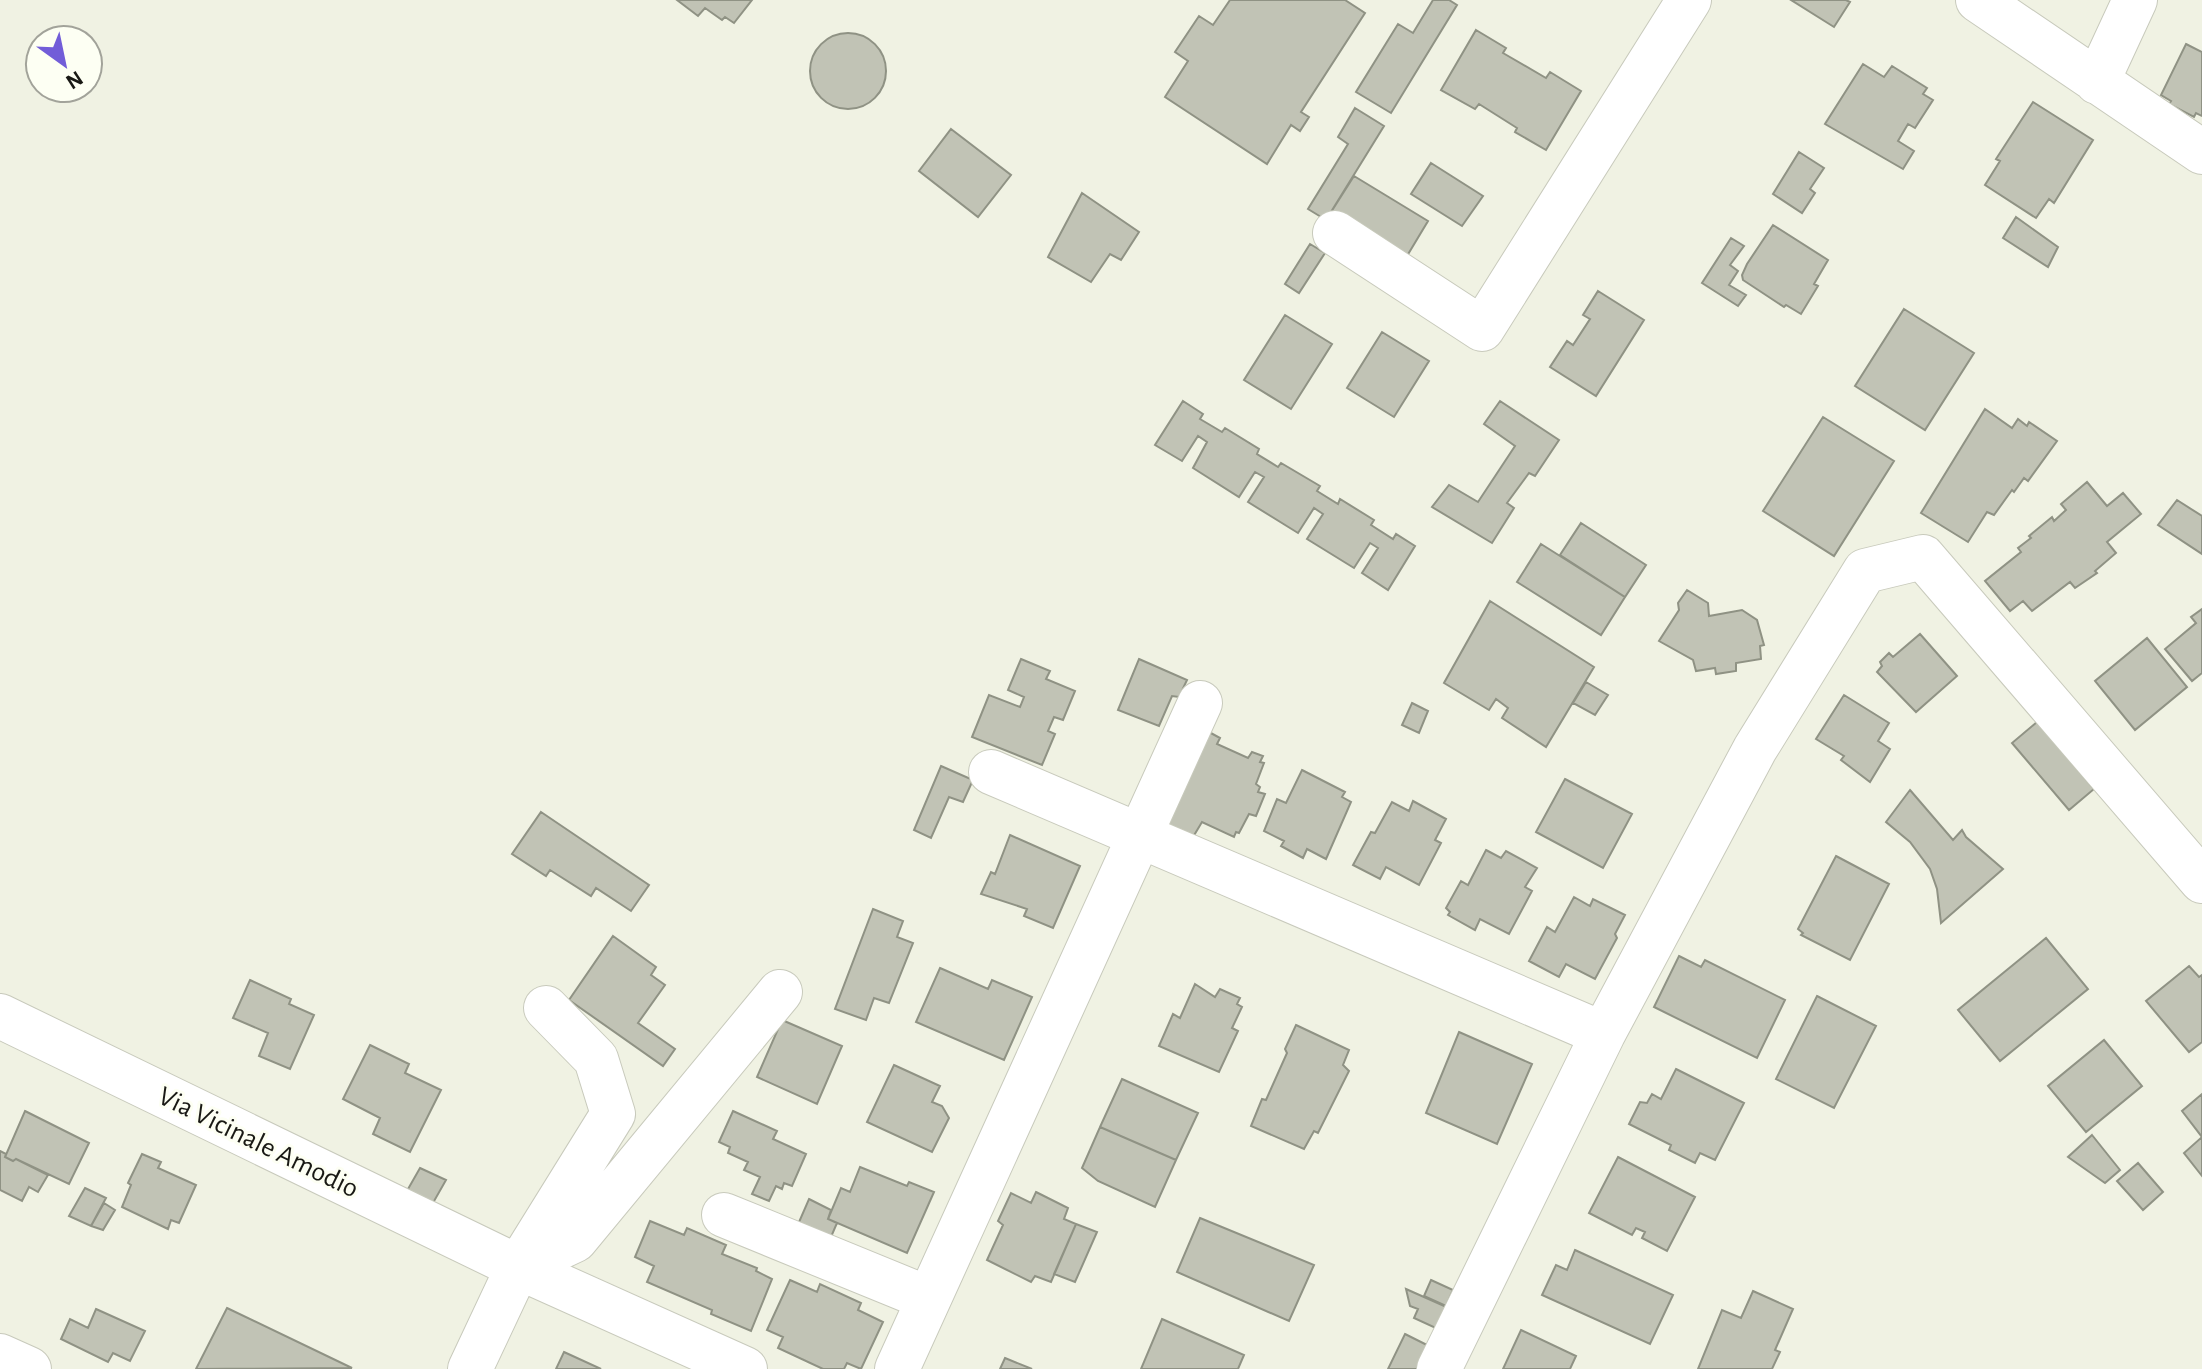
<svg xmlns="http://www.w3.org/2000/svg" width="2202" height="1369" viewBox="0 0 2202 1369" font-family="'Alegreya Sans',sans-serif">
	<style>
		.building { fill: #c1c3b5; stroke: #8f9284; stroke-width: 2 }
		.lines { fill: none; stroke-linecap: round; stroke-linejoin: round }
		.minor-casing { stroke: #c8cabc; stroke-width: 46 }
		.minor { stroke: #fff; stroke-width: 44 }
		.labels { text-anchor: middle; stroke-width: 6; stroke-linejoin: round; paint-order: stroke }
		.street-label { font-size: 28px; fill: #191914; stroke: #fdfff3 }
	</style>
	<rect width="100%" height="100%" fill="#f0f2e3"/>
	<path class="building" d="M677 0H752L734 23 725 17 722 20 705 8 698 16Z
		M1230 0H1345L1365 13 1301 112 1309 117 1300 131 1291 125 1267 164 1165 97 1188 61 1175 52 1199 16 1213 25Z
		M1433 0H1449L1457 5 1391 113 1356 92 1398 24 1413 33Z
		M1791 0H1846L1850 2 1834 27Z
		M1476 30 1506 48 1503 53 1546 78 1550 72 1581 91 1546 150 1515 132 1517 128 1479 104 1475 109 1441 90Z
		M810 71a38 38 0 1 1 76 0a38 38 0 1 1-76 0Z
		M2186 44 2202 52V116L2196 113 2194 117 2169 104 2171 101 2161 95Z
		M1863 64 1884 77 1892 66 1927 88 1923 94 1933 100 1915 128 1908 124 1898 141 1914 151 1903 169 1825 124Z
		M2033 102 2093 140 2054 203 2049 199 2036 218 1985 185 2000 161 1996 159Z
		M1355 108 1384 126 1326 220 1308 209 1348 144 1338 137Z
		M951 129 1011 175 978 217 919 171Z
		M1799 152 1824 168 1810 189 1815 193 1802 213 1773 194Z
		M1431 163 1483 196 1462 226 1411 194Z
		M1354 176 1428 221 1401 266 1326 220Z
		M1082 193 1139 232 1121 260 1110 254 1091 282 1048 257Z
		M2016 217 2058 247 2048 267 2003 238Z
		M1773 225 1828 260 1814 284 1818 286 1801 314 1786 305 1784 307 1743 280 1742 275 1747 264Z
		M1731 238 1744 246 1730 265 1738 271 1729 285 1746 295 1738 306 1702 283Z
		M1310 244 1325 253 1299 293 1285 284Z
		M1598 291 1644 320 1596 396 1550 367 1567 341 1573 345 1590 319 1583 315Z
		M1904 309 1974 353 1925 430 1855 386Z
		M1285 315 1332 344 1291 409 1244 380Z
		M1382 332 1429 361 1394 417 1347 388Z
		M1183 401 1203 414 1200 419 1222 432 1225 428 1259 449 1257 454 1278 467 1281 463 1320 486 1317 491 1338 504 1340 499 1374 520 1371 525 1393 539 1396 534 1415 546 1388 590 1362 573 1378 548 1370 543 1354 568 1307 539 1323 514 1314 508 1298 533 1248 502 1264 477 1255 472 1239 497 1193 468 1207 442 1198 436 1182 461 1155 445Z
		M1500 401 1559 440 1535 476 1529 473 1507 503 1514 508 1492 543 1432 507 1449 485 1478 502 1515 446 1484 424Z
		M1985 409 2012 428 2018 419 2027 426 2029 422 2057 441 2028 481 2024 478 2014 492 2012 490 1994 515 1987 512 1968 542 1921 513Z
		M1823 417 1894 461 1834 556 1763 511Z
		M2087 482 2107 506 2123 493 2141 514 2107 542 2116 553 2095 571 2097 573 2075 588 2070 582 2032 611 2023 601 2010 611 1985 581 2021 552 2018 548 2031 538 2029 536 2052 517 2054 521 2066 510 2061 504Z
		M2177 500 2202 516V554L2158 525Z
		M1581 523 1646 565 1625 597 1560 555Z
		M1541 544 1625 597 1601 635 1517 582Z
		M1687 590 1708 603 1709 616 1742 610 1757 620 1764 645 1760 646 1761 659 1736 663V671L1716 674 1715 668 1696 671 1693 660 1659 641 1679 610 1678 603Z
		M1490 601 1594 667 1546 747 1502 718 1508 708 1496 699 1489 710 1444 683Z
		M2202 609V673L2192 681 2165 649 2196 623 2191 617Z
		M1920 634 1957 676 1916 712 1877 672 1882 666 1880 662 1889 653 1893 657Z
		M2147 638 2187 687 2135 730 2095 681Z
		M1021 659 1050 671 1046 679 1075 691 1063 720 1054 717 1048 731 1055 734 1042 765 972 737 989 695 1020 707 1024 697 1008 690Z
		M1139 659 1187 680 1179 697 1172 696 1159 726 1118 710Z
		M1586 682 1608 695 1595 715 1573 703Z
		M1844 695 1889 723 1878 741 1890 749 1870 782 1841 760 1844 756 1816 739Z
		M1412 703 1428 711 1419 733 1402 725Z
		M2037 722 2094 789 2069 810 2012 743Z
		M1209 732 1220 738 1217 744 1248 758 1252 752 1263 756 1260 762 1264 763 1256 784 1260 787 1258 792 1265 794 1256 816 1249 814 1239 833 1236 832 1234 837 1202 822 1190 842 1159 821Z
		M941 766 973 780 963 802 949 797 931 838 914 830Z
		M1302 770 1345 792 1342 797 1351 802 1326 859 1307 849 1303 858 1281 846 1284 841 1264 831 1277 799 1286 803Z
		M1565 779 1632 814 1603 868 1536 832Z
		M1910 790 1953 840 1962 830 1966 837 2003 869 1941 923 1937 889 1930 869 1910 842 1886 822Z
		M1413 801 1446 819 1435 840 1441 843 1419 885 1386 867 1380 879 1353 865 1371 832 1375 833 1392 802 1409 811Z
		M541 812 649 885 631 911 596 888 591 896 550 870 546 876 512 854Z
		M1010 835 1080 866 1053 928 1024 916 1027 909 981 894 991 872 995 874Z
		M1486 850 1501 858 1506 851 1537 868 1525 887 1532 891 1509 934 1480 919 1475 930 1448 915 1450 912 1446 908 1461 881 1468 885Z
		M1836 856 1889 884 1850 960 1801 935 1803 933 1798 929Z
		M1574 897 1590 906 1593 899 1625 915 1615 934 1617 938 1595 979 1566 964 1559 977 1529 961 1547 927 1555 932Z
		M873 909 903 921 897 937 913 943 889 1003 874 998 866 1020 835 1009Z
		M613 936 656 967 651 975 665 985 638 1023 675 1049 663 1066 569 1000Z
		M2046 938 2088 989 2000 1061 1958 1010Z
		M1679 956 1701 967 1705 960 1785 1000 1757 1058 1654 1007Z
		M2189 966 2199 977 2202 975V1042L2189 1052 2146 1001Z
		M940 968 988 989 992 980 1032 997 1004 1060 916 1022Z
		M250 980 291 999 289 1004 314 1015 290 1069 259 1056 268 1033 233 1018Z
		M1195 984 1215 997 1220 989 1240 998 1237 1004 1242 1007 1232 1028 1238 1031 1219 1072 1159 1046 1173 1014 1180 1018Z
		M1817 996 1876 1026 1834 1108 1776 1079Z
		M782 1020 842 1046 817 1104 757 1077Z
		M1296 1025 1349 1050 1343 1065 1349 1071 1318 1133 1314 1131 1304 1149 1251 1126 1262 1099 1266 1100 1287 1053 1285 1049Z
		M1459 1032 1532 1064 1497 1144 1426 1113Z
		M2104 1040 2142 1086 2086 1132 2048 1086Z
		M370 1045 409 1064 405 1073 441 1090 410 1152 373 1134 380 1118 343 1099Z
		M894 1065 940 1086 932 1102 942 1106 949 1118 932 1152 867 1122Z
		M1676 1069 1744 1103 1715 1160 1700 1153 1695 1163 1669 1150 1671 1145 1629 1124 1640 1102 1647 1103 1652 1094 1661 1099Z
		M1122 1079 1198 1113 1176 1160 1100 1127Z
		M2202 1094V1137L2182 1111Z
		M25 1111 89 1143 69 1184 16 1159 13 1161 5 1157Z
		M733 1111 777 1131 773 1139 806 1154 792 1186 784 1183 782 1189 776 1186 769 1201 752 1194 760 1177 744 1170 748 1162 728 1153 730 1147 719 1142Z
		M1100 1127 1176 1160 1155 1207 1098 1181 1082 1168Z
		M2092 1135 2120 1170 2105 1183 2068 1157Z
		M2202 1137V1176L2184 1153Z
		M0 1151 6 1154 5 1157 13 1161 16 1159 48 1175 38 1192 29 1187 22 1201 0 1190Z
		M142 1154 161 1162 158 1168 196 1185 179 1223 171 1220 168 1229 122 1207 131 1185 128 1183Z
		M1618 1157 1695 1197 1667 1251 1642 1238 1645 1232 1636 1228 1632 1235 1589 1213Z
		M2138 1163 2163 1192 2143 1210 2117 1181Z
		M860 1167 907 1186 909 1182 934 1192 907 1253 828 1219 841 1188 850 1192Z
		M420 1168 446 1180 429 1210 404 1196Z
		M85 1188 106 1198 91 1226 69 1216Z
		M1036 1192 1068 1208 1064 1219 1076 1224 1051 1282 1035 1276 1031 1282 987 1260 1003 1225 998 1221 1011 1193 1031 1203Z
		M809 1199 831 1210 828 1219 837 1223 828 1244 796 1229Z
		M104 1203 115 1210 103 1230 91 1226Z
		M1200 1218 1314 1265 1289 1321 1177 1272Z
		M650 1221 684 1235 687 1228 726 1245 722 1254 757 1268 756 1271 772 1279 751 1331 711 1314 712 1310 647 1282 654 1266 635 1257Z
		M1076 1224 1097 1232 1075 1282 1054 1274Z
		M1575 1250 1673 1295 1650 1344 1542 1295 1556 1265 1567 1270Z
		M790 1280 817 1292 820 1284 861 1303 858 1310 883 1322 861 1369 847 1363 844 1369H823L778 1348 783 1337 767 1330Z
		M1431 1280 1453 1290 1446 1306 1424 1296Z
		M1406 1289 1451 1309 1440 1330 1414 1318 1418 1309 1410 1306Z
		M1753 1291 1793 1309 1775 1350 1780 1352 1772 1369H1698L1722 1310 1741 1318Z
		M227 1308 352 1368 196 1369Z
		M96 1309 145 1331 130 1361 113 1353 108 1362 61 1339 70 1319 88 1328Z
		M1162 1319 1244 1355 1238 1369H1141Z
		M1521 1330 1576 1356 1570 1369H1503Z
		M1405 1334 1433 1348 1423 1369H1388Z
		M564 1352 601 1369H556Z
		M1005 1358 1032 1369H1000Z"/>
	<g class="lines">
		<defs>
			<path id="minor" d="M1978 0 2202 152
				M2097 82 2135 0
				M1335 233 1482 329 1689 0
				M991 772 1603 1034
				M0 1016 518 1267 575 1240 780 992
				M724 1215 927 1298
				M518 1267 745 1369
				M0 1356 29 1369
				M470 1369 518 1267 613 1114 596 1059 546 1008
				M897 1369 1200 703
				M1439 1369 1603 1034 1755 749 1865 571 1923 557 2202 881"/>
		</defs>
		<use href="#minor" class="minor-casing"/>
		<use href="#minor" class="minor"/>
	</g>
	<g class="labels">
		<g class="street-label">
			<text transform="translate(259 1141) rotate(26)" y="10">Via Vicinale Amodio</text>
		</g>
	</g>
	<g transform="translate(64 64) rotate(147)"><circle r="38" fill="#fdfff3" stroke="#a2a39a" stroke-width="2"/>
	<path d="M0-6L14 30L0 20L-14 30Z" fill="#725dd8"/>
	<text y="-12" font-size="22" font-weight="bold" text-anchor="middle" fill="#191914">N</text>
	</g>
</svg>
